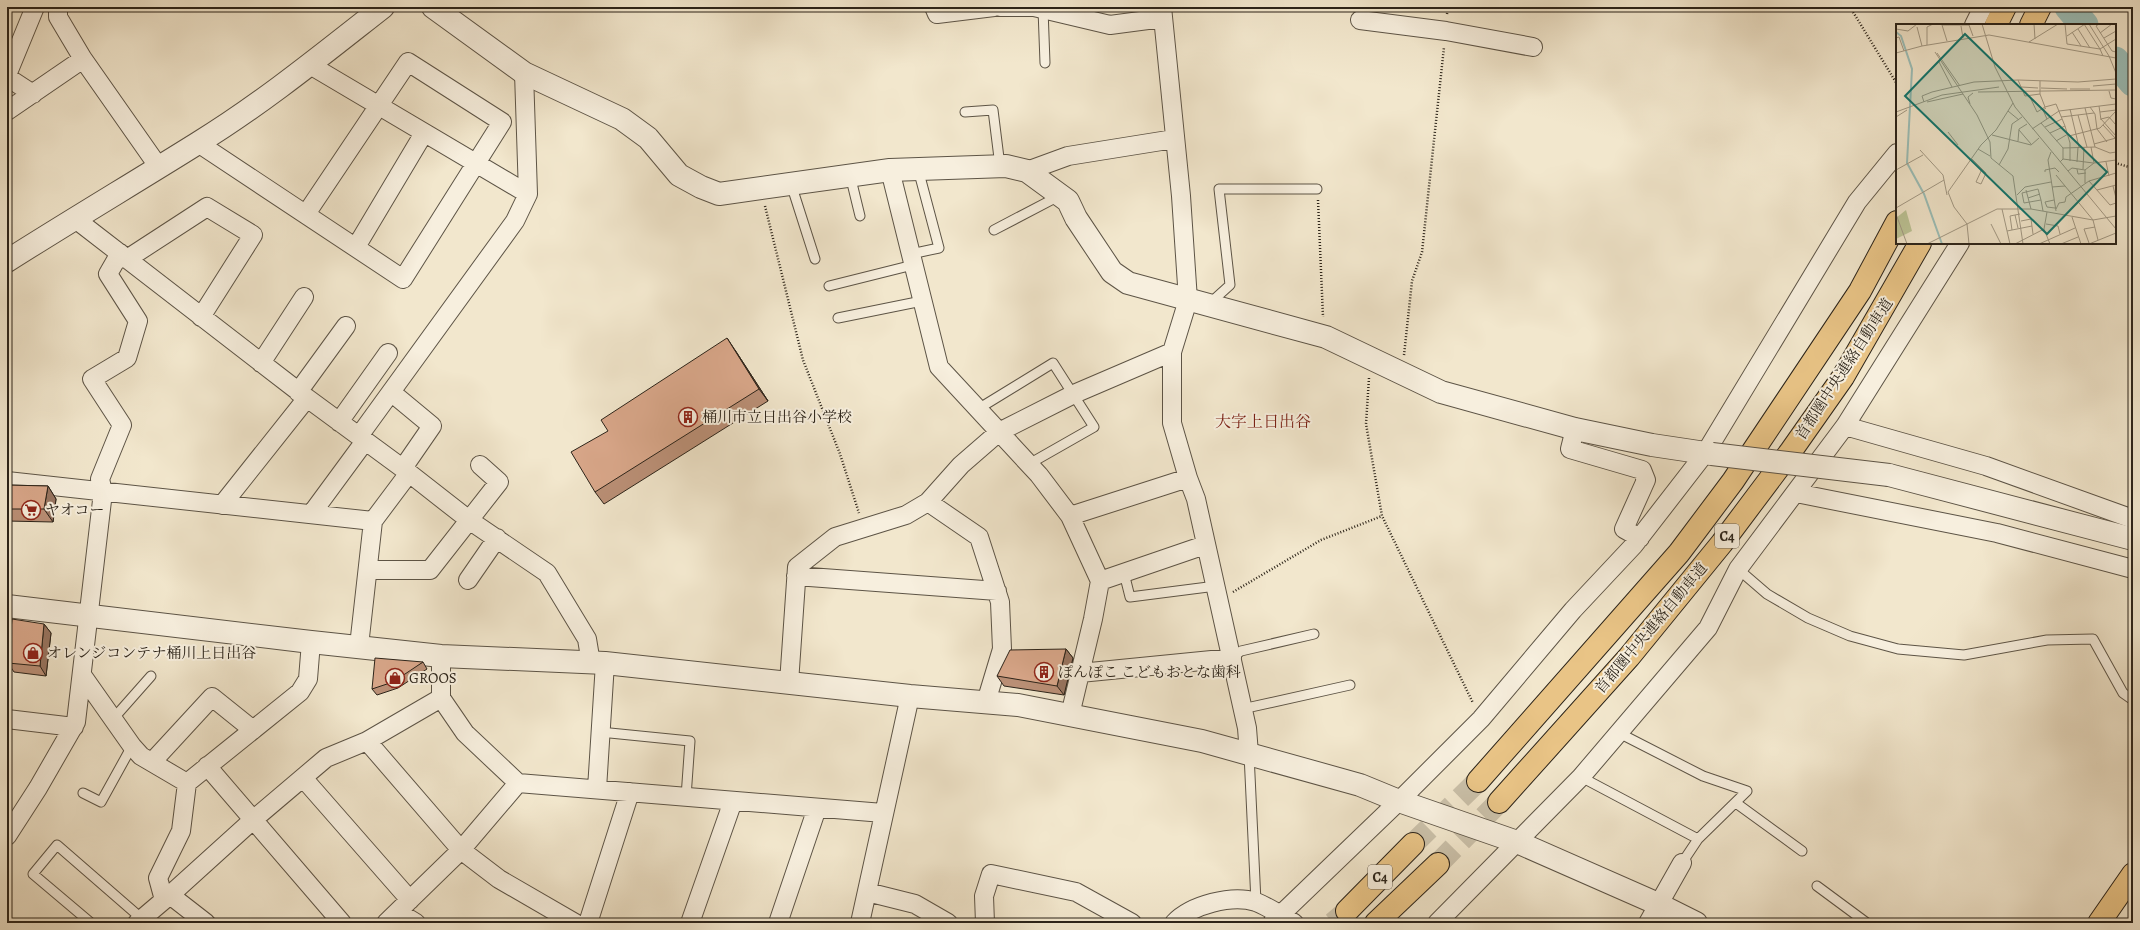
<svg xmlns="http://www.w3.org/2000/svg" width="2140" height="930" viewBox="0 0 2140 930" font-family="Alegreya,'Noto Serif JP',serif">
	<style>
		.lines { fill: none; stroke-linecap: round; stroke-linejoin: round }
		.river { stroke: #9bbfb9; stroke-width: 29 }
		.motorway-tunnel { stroke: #cac0a9; stroke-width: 22; stroke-dasharray: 22 11; stroke-linecap: butt }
		.service-casing { stroke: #5d5446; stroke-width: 11 }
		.minor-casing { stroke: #5d5446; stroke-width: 20 }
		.tertiary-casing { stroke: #5d5446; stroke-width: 24 }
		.primary-casing { stroke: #2b2319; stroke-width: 24 }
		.motorway-casing { stroke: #2b2319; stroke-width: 24 }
		.path { stroke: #2b2319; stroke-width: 2.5; stroke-dasharray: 1 2; stroke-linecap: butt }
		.service { stroke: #f7efde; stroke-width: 9 }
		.minor { stroke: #f7efde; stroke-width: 18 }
		.tertiary { stroke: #f7efde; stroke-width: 22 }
		.primary { stroke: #e9c486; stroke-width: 22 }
		.motorway { stroke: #e9c486; stroke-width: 22 }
		.tertiary-bridge-casing { stroke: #5d5446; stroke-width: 24; stroke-linecap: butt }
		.tertiary-bridge { stroke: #f7efde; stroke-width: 22 }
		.wall { fill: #bb9077; stroke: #2b2319 }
		.shaded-wall { fill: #987561; stroke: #2b2319 }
		.building { fill: #d9a78a; stroke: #2b2319 }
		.labels { text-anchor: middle; stroke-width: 4; stroke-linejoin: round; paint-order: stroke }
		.shield { fill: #f7efde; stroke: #686054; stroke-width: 1 }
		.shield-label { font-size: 14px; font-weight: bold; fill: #2b2319 }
		.street-label { font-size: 15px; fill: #2b2319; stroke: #f7efde }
		.poi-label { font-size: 15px; fill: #2b2319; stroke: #f7efde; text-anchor: start }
		.neighbourhood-label { font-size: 16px; fill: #7a1f14; stroke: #f7efde }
		.inset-river { fill: none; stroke: #9bbfb9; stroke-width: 2 }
		.inset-road { fill: none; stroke: #a29985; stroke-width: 1 }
		.view { fill: #0f766e; fill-opacity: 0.15; stroke: #0f766e; stroke-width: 2 }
		.inset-edge { fill: none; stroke: #2b2319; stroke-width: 2 }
	</style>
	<rect width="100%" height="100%" fill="#f2e7cd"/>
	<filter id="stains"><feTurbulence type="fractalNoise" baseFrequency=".005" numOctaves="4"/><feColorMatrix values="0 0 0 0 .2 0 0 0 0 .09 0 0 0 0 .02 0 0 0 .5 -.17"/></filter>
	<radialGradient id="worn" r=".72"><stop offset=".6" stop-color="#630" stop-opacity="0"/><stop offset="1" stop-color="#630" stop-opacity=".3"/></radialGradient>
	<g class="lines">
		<path class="river" d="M2069 7 2084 25
			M2115 61 2133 82"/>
		<path class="motorway-tunnel" d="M1413 844 1478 781
			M1438 864 1499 802
			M1333 923 1347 911"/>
		<defs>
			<path id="service" d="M1043 9 1045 63
				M965 112 993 110 1000 166
				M850 175 860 216
				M791 184 815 259
				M994 230 1059 196
				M911 254 939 248 918 169
				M829 286 913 265
				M1209 304 1230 285 1219 189H1317
				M838 318 922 301
				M978 409 1053 363 1094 427 1029 464
				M1738 569 1767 594 1808 618 1850 636 1898 649 1964 655 2047 640 2093 639 2123 693 2133 700
				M1124 573 1130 597 1216 586
				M1232 658 1241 651 1314 634
				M1242 709 1350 685
				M113 719 151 676
				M600 732 690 741 686 797
				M1619 733 1703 776 1747 791 1698 839 1682 863
				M1249 754 1256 902
				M1581 777 1698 839
				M83 793 101 802 132 746
				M1736 803 1802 851
				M1817 886 1867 923
				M91 923 33 874 57 845 141 918"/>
			<path id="minor" d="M58 7V17L83 59 158 166
				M934 7 937 14 994 7
				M1000 7H1034L1110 25 1163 18
				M1162 7 1181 196 1188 300 1172 352V423L1188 478 1196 499 1247 728 1249 754
				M1360 20 1446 31 1533 47
				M1974 25 1983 7
				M310 65 528 194
				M7 75 35 7
				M7 77 33 94
				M7 111 83 59
				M198 143 403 279 502 122 408 62 306 214
				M890 170 939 367 1039 475 1070 516 1100 581 1093 619 1070 715
				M1027 171 1068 156 1174 139
				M74 218 307 398 409 473 469 520 547 573 587 639 591 663
				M356 247 424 133
				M127 259 207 207 253 235 201 317
				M261 363 304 297
				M298 392 346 326
				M391 392 432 426 403 468
				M339 422 388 353
				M1845 426 1986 466 2133 519
				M1575 429 1570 449 1642 470 1646 480 1624 529 1640 538
				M359 436 515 221 528 194 524 73
				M7 481 373 521
				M1796 493 1997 533 2133 569
				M928 502 979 537 1000 602 1002 649 986 702
				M222 505 307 398
				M312 513 365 441
				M1070 516 1188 478
				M368 570H430L499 482 480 465
				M796 576 997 591
				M468 580 497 538
				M1100 581 1205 545
				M359 646 373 521 409 473
				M441 656V698L465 733 518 783 883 813
				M1080 673 1232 658
				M82 675 132 746 141 756 187 783
				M789 683 797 567 835 537 906 515 928 502 961 465 999 432 1074 394 1172 352
				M7 719 74 727
				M367 741 461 850 499 879 575 923
				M152 762 212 697 253 730
				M207 766 342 923
				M304 779 410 900
				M597 789 605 663
				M7 836 38 788 76 722 103 492 100 479 122 425 92 379 127 358 138 321 108 274 120 253
				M867 892 915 904 948 923
				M170 895 254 819 326 758 367 741 441 698
				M164 900 158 878 181 831 187 783 300 692 308 679 311 642
				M398 912 416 923
				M137 923 170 895 206 923
				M386 923 461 850 518 783
				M588 923 630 792
				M690 923 733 801
				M778 923 817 808
				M860 923 910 696
				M985 923 984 896 991 874 1076 892 1132 923
				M1174 923C1191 905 1232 894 1256 902 1269 907 1282 916 1294 923
				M1272 923 1399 801 1481 719 1573 610 1634 545 1706 452 1857 202 1897 153
				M1437 923 1581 777 1708 628 1738 569 1845 426 1960 243
				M1648 923 1682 863"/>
			<path id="tertiary" d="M433 7 524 73 622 119 648 138 679 175 701 187 719 194 890 170 1006 166 1027 171 1068 201 1076 218 1112 272 1128 283 1326 337 1441 392 1575 429 1652 445 1712 454
				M7 261C70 221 134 183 198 143 263 103 323 54 383 7
				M1889 475 2133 539
				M7 606 311 642 441 656 605 663 910 696 1018 705 1202 741 1360 785 1399 801 1517 842 1658 904 1696 923"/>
			<path id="primary" d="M2099 923 2133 874"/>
			<path id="motorway" d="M1996 25 2005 7
				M2031 25 2040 7
				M1478 781 1679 553 1733 481 1860 291 1897 222
				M1499 802 1629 657 1722 543 1791 451 1843 377 1920 243
				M1347 911 1413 844
				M1376 923 1438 864"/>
		</defs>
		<use href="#service" class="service-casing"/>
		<use href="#minor" class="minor-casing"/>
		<use href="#tertiary" class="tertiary-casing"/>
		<use href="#primary" class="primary-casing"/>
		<use href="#motorway" class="motorway-casing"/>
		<path class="path" d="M1850 7 1897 84
			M1447 14 1448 7
			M2115 163 2133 168
			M1318 200 1323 317
			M765 206 803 360 840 454 859 513
			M1404 355 1412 281 1422 252 1444 47
			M1369 378 1366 424 1382 516 1473 703
			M1233 592 1321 540 1382 516"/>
		<use href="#service" class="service"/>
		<use href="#minor" class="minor"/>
		<use href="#tertiary" class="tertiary"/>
		<use href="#primary" class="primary"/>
		<use href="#motorway" class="motorway"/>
		<defs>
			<path id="tertiary-bridge" d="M1712 454 1889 475"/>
		</defs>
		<use href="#tertiary-bridge" class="tertiary-bridge-casing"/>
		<use href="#tertiary-bridge" class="tertiary-bridge"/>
	</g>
	<path class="wall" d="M735 350 768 401 604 504 595 492Z
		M7 485 48 486 56 499 53 522 7 521Z
		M44 624 51 633 46 676 14 672 8 663Z
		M1066 649 1073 658 1064 695 1004 686 997 676Z
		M423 662 427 669 398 688 377 695 372 689Z"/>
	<path class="shaded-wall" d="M727 338 735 350 768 401 759 389Z
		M48 486 56 499 53 522 44 509Z
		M44 624 51 633 46 676 40 666Z
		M1066 649 1073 658 1064 695 1057 686Z"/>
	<path class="building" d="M727 338 759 389 595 492 571 452 608 431 601 420Z
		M7 485 48 486 44 509H7Z
		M12 619 44 624 40 666 8 663Z
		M1066 649 1057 686 997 676 1010 650Z
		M375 658 423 662 393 682 372 689Z"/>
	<defs>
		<symbol id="building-ring" viewBox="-11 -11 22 22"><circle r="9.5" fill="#f7efde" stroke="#8f2418" stroke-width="1.5"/><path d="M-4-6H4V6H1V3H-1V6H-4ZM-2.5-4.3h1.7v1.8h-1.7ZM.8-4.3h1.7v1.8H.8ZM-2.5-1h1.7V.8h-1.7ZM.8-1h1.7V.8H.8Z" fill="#8f2418"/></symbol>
		<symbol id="supermarket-ring" viewBox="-11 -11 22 22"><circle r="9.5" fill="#f7efde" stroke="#8f2418" stroke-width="1.5"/><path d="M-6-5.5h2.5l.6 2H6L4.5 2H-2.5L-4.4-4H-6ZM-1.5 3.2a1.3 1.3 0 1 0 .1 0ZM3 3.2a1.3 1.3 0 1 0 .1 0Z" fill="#8f2418"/></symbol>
		<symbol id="shop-ring" viewBox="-11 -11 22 22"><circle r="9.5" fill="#f7efde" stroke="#8f2418" stroke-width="1.5"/><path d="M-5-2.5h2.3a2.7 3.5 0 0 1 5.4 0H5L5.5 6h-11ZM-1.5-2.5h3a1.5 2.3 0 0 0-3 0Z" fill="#8f2418"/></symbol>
	</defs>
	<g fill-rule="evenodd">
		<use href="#building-ring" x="677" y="406" width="22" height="22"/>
		<use href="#supermarket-ring" x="20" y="499" width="22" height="22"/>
		<use href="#shop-ring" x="22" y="642" width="22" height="22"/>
		<use href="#building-ring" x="1033" y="661" width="22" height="22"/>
		<use href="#shop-ring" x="384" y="667" width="22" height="22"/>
	</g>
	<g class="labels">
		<g class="shield">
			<rect x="1715" y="524" width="24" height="24" rx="3"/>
			<rect x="1368" y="865" width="24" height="24" rx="3"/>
		</g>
		<g class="shield-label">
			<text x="1727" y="541">C4</text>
			<text x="1380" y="882">C4</text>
		</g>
		<g class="street-label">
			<text transform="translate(1844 369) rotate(-57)" y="5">首都圏中央連絡自動車道</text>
			<text transform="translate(1651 628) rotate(-50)" y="5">首都圏中央連絡自動車道</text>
		</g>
		<g class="poi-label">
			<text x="702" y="422">桶川市立日出谷小学校</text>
			<text x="45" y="515">ヤオコー</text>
			<text x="47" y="658">オレンジコンテナ桶川上日出谷</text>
			<text x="1058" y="677">ぽんぽこ こどもおとな歯科</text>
			<text x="409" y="683">GROOS</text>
		</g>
		<g class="neighbourhood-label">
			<text x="1263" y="427">大字上日出谷</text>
		</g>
	</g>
	<g transform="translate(1896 24)">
		<rect width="220" height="220" fill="#f2e7cd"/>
		<path d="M10 186 16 207 0 215V194Z" fill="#bdc597"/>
		<path class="inset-river" d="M0 8 5 12 16 45 11 139 28 170 46 220"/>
		<path class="inset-road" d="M86 0 99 43 119 83 220 205M138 0 139 15M169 0 171 20M188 0 204 25 220 15M193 0 213 32 220 49M203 0 200 2 216 27 220 28M65 2 67 14M21 3 26 22M0 5 12 7 21 0M182 5 194 24M176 8 185 22M204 9 216 0M171 12 189 0M0 14 3 13 8 27M208 14 220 7M51 17 46 1H73L77 12M133 18 162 0M171 20 204 25 207 32M31 21V3L37 0M39 28 81 91 94 118 95 134 117 152 127 220M0 29 26 22 93 11 220 34M41 29 64 62M43 38 56 63M122 56 129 72 144 70M144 57V70L149 83 160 80 169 102 174 119V137M197 62 220 60M125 63 142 64M145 64 171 65M174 65H194M213 67 215 74 220 75M82 68 220 66M134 73 141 88 149 83M28 78 26 72 36 68 78 58 122 56 182 58 220 55M31 78 67 70M74 80 72 73 77 69M203 82 205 96M194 83 199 90 201 105 211 118M150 84 147 86 151 95M189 84 199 123M174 85 183 123M112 87 123 96M0 88 46 71 103 63M204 88 220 86M182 91 191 123M0 93 11 86M165 93 198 89M205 95 220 112M205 95 213 93 220 101M145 99 167 124V135L164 138M207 101 220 115M149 103 166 95M136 105 163 87 220 80M123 106 135 120M52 108 62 121M154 109 169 102M96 111 135 121 143 114M173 112 204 104 220 87M122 117 123 105 131 100M160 117 172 110M198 120 220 114M195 123 198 139M167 124 199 123 214 129 220 128M82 125 94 132M24 126 47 151 51 171M155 128 152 136 160 187M75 134 90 149 85 160 80 158 86 145M167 135 197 139M181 138 182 123M210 138 213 152M103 141 112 125 116 100 126 93M181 145 182 150 190 149M187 145 188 123M0 146 27 131M189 146V159M172 147 176 144 189 146 198 139 220 136M149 148V146L159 144 163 148M160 151 197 196 202 216M193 157 214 181 220 179M217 162 220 174M156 163 169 162M130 166 135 185M201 166 220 161M121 171 129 163 155 158M132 174 144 170M145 176 128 179 126 169 142 165 145 176 147 187M158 176 149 178 151 183 159 184M0 184 48 156M106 185 114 220M160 185 163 179 169 178 170 173 193 157 220 149M0 190 11 220M119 191 122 204M176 193 185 220M125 197 135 195 137 210M95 200 105 220M150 200 162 202 164 210M148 205 154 220M116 206 114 192 124 190M111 207 136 202M193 219 188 205 199 203M31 220 101 185H135L197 196 220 192M73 220 71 200 58 183 52 168 85 121 100 106 117 79M119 220 148 205 151 188M143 220 179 204M165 220 182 213M193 220 220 209"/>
		<path class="view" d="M69 10 211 148 151 210 9 72Z"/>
		<rect width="220" height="220" class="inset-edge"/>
	</g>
	<rect width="2140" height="930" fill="none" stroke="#f2e7cd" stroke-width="24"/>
	<rect x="8" y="8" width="2124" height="914" fill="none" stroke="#2b2319" stroke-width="2"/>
	<rect x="12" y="12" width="2116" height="906" fill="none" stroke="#2b2319"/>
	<rect width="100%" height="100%" filter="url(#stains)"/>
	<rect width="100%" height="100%" fill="url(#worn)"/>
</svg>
